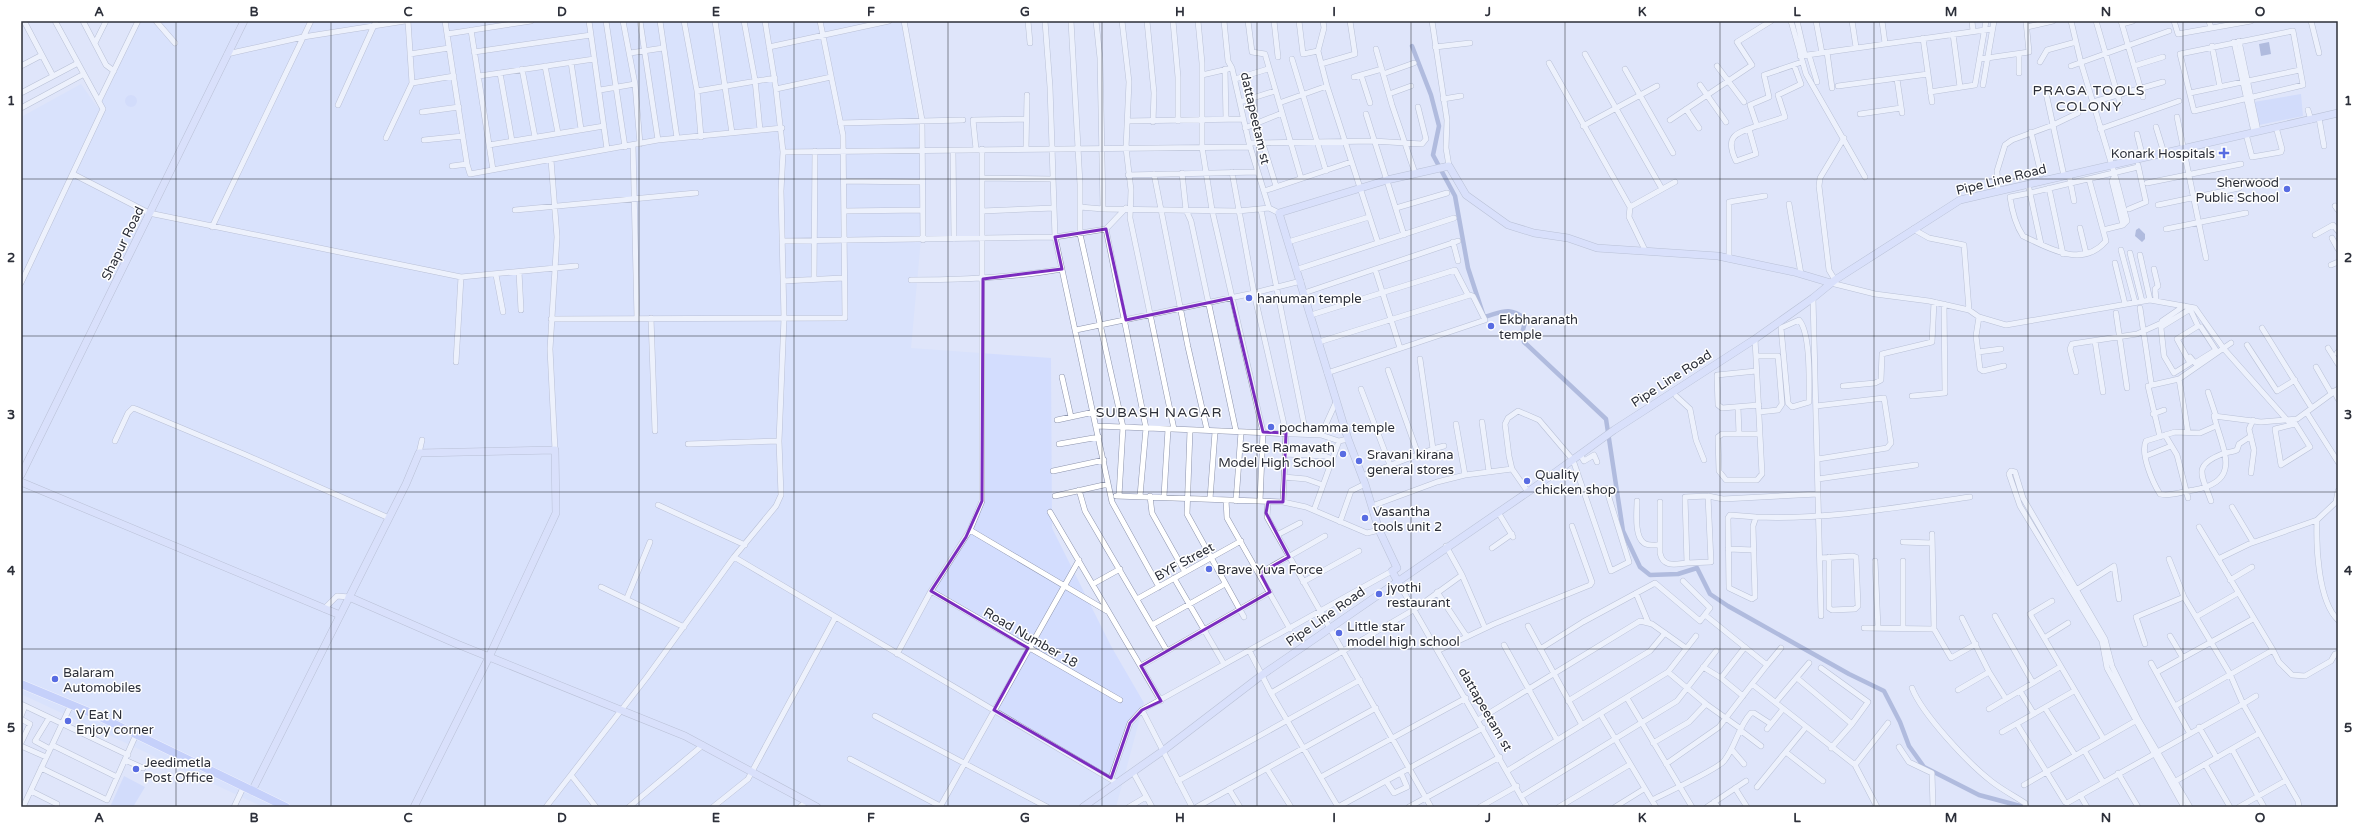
<svg xmlns="http://www.w3.org/2000/svg" width="2359" height="828" viewBox="0 0 2359 828" font-family="'Varela Round',sans-serif">
	<style>
		.built { fill: #d3ddfe }
		.green { fill: #c4d0fd }
		.water { fill: #7987bc }
		.lines { fill: none; stroke-linecap: round; stroke-linejoin: round }
		.canal { stroke: #7987bc; stroke-width: 4.5 }
		.street-casing { stroke: #8d94ac; stroke-width: 6 }
		.secondary-casing { stroke: #8d94ac; stroke-width: 8 }
		.primary-casing { stroke: #fff; stroke-width: 9 }
		.street { stroke: #fff; stroke-width: 5 }
		.secondary { stroke: #d3dafd; stroke-width: 7 }
		.primary { stroke: #a7b5fa; stroke-width: 8 }
		.marked { fill: none; stroke: #7b2cbf; stroke-width: 3; stroke-linejoin: round }
		.grid { fill: none; stroke: #2c2f39; stroke-width: 1; stroke-opacity: 0.55 }
		.poi-dot { fill: #586ce2; stroke: #fff; stroke-width: 1.5 }
		.labels { text-anchor: middle; stroke-width: 3; stroke-linejoin: round; paint-order: stroke }
		.street-label { font-size: 13px; fill: #2c2f39; stroke: #fff }
		.poi-label { font-size: 13px; fill: #2c2f39; stroke: #fff; text-anchor: start }
		.neighbourhood-label { font-size: 14px; letter-spacing: 1px; fill: #2c2f39; stroke: #fff }
		.neatline { fill: none; stroke: #2c2f39; stroke-width: 1.5 }
		.grid-label { font-size: 13px; text-anchor: middle; font-weight: bold; fill: #2c2f39 }
	</style>
	<rect width="100%" height="100%" fill="#dfe5fa"/>
	<path class="built" d="M139 21H903L926 184 911 348 1051 358 1052 528 1111 646 1144 703 1116 807H263L21 694V117L81 84 98 108Z"/>
	<path class="green" d="M2301 94 2303 116 2259 125 2254 102Z
		M125 101a6 6 0 1 1 12 0a6 6 0 1 1-12 0Z
		M124 776 145 787 133 807H110Z"/>
	<path class="water" d="M2269 42 2271 54 2261 56 2259 44Z
		M2139 228 2145 234V239L2142 242 2135 236 2136 230Z"/>
	<g class="lines">
		<path class="canal" d="M1412 46 1431 95 1439 126 1433 155 1455 196 1468 268 1484 317C1503 312 1508 306 1526 319L1522 333 1524 342 1606 419 1623 531 1640 567 1650 575 1678 574 1697 568 1710 594 1728 606 1849 674 1884 691 1900 722 1909 746 1924 767 1979 795 2024 807"/>
		<defs>
			<path id="street" d="M24 21 53 76
				M83 21 106 65 114 71
				M156 21 175 43
				M445 21 467 164 470 174 658 140 782 128
				M589 21 607 149
				M606 21 625 147
				M623 21 635 84 640 144
				M640 21 658 140
				M660 21 677 138
				M684 21 697 91 701 137
				M715 21 732 133
				M744 21 755 80 760 130
				M904 21 922 120 923 240
				M1028 21 1030 43
				M1045 21 1050 87 1055 237 1112 502 1159 587
				M1071 21 1080 184V234L1123 427 1119 496
				M1096 21 1100 58 1103 209 1238 211 1269 208
				M1122 21 1129 82 1126 148 1131 190 1130 218 1174 429
				M1147 21 1154 93 1153 122
				M1173 21 1178 77V121
				M1198 21 1202 63V147L1212 210 1263 432 1260 501
				M1224 21 1228 61 1232 68 1249 143 1269 208 1279 213
				M1248 21 1252 52 1265 54 1301 178
				M1274 21 1278 57
				M1299 21 1303 54 1318 51
				M1323 21 1324 28 1318 51 1327 86 1378 243
				M1432 21 1447 120 1446 148 1449 166
				M1791 21 1806 74 1865 177
				M1797 21 1805 55
				M1816 21 1822 53
				M1852 21 1856 47
				M1882 21 1885 43
				M1972 21 1973 31
				M2071 21 2081 63 2116 179 2127 221 2123 225 2103 230
				M2096 21 2120 103
				M2121 21 2143 97
				M2174 21 2178 34 2251 21
				M2209 21 2211 28
				M2311 21 2319 53
				M2122 24 2133 21
				M2027 27 2053 21
				M471 30 493 170
				M2293 31 2303 85 2194 111 2180 54Z
				M447 34 531 21
				M1953 34 1960 87
				M1923 38 1932 102
				M2239 41 2258 131
				M2234 42 2254 132
				M95 43 106 21
				M2212 46 2220 87
				M769 47 889 21
				M1435 47 1470 43
				M1376 49 1392 105 1415 173
				M474 52 591 35
				M1827 52 1832 88
				M630 53 663 48
				M227 54 303 37 405 21
				M410 54 449 48
				M1585 54 1662 189
				M2019 54V73
				M1809 55 1817 82
				M1800 56 1992 29
				M1292 59 1326 171
				M1980 59 2029 52 2026 21
				M571 62 581 129
				M2040 62 2047 50 2076 42
				M1549 63 1630 207 1629 217 1645 250
				M1321 64 1355 54 1350 21
				M21 66 42 55
				M545 66 558 133
				M1717 66 1744 102
				M2071 66 2169 31
				M2134 66 2163 57
				M522 69 535 137
				M1225 69 1226 119
				M1625 69 1673 153
				M500 73 512 141
				M1383 74 1414 63
				M1202 75 1228 69
				M1361 75 1370 103
				M479 76 594 59
				M1354 77 1382 69
				M1235 79 1268 69
				M1897 79 1902 113
				M412 83 454 76
				M1700 85 1726 122
				M1983 85 1994 21
				M1838 86 1928 74
				M776 89 831 77
				M600 90 635 84
				M697 91 775 78
				M1930 92 1975 85 1986 21
				M21 93 78 63
				M2046 93 2064 176
				M2190 93 2300 70
				M1389 94 1411 86
				M1443 99 1461 96
				M99 101 138 21
				M1240 102 1275 91
				M2093 102 2163 82
				M1279 103 1327 86
				M338 105 376 21
				M21 108 84 74
				M1686 109 1699 128
				M2308 110 2311 120
				M422 112 459 107
				M1366 114 1404 235
				M1860 114 1901 108
				M2177 117 2206 258
				M2319 118 2324 146
				M1670 120 1752 65 1737 42 1771 21
				M1127 121 1243 119
				M840 123 963 120
				M1583 126 1657 86
				M1757 126 1785 117 1778 95 1801 84 1794 65
				M2156 127 2164 153
				M1245 128 1282 113
				M1749 129 1756 154 1736 161C1724 136 1736 133 1757 126L1750 105 1769 97 1764 75 1802 62
				M2100 129 2179 101
				M2031 132 2041 174
				M2137 134 2143 158
				M2246 134 2252 157 2281 152 2282 149 2276 127
				M386 138 412 83 408 21
				M424 140 463 136
				M1249 143 1373 141 1422 144 1426 139 1418 107
				M1263 144 1276 186
				M489 145 604 126
				M633 145 637 318
				M976 149 973 120 1026 119
				M1026 149 1027 95
				M953 151 954 239
				M783 152 1250 147
				M551 160 557 237 550 349 555 450
				M452 166 467 164
				M1232 172 1254 293 1286 433 1283 502
				M1182 173 1186 210 1191 221 1236 431
				M73 174 149 213 461 277 576 266
				M1154 174 1188 347 1207 430
				M1128 175 1257 172
				M2069 175 2074 201
				M2114 177 2112 181 2123 225
				M983 178 1053 179
				M844 181 921 182
				M2147 183 2241 164
				M2028 184 2030 193 2010 197C2012 211 2015 224 2023 236 2049 248 2082 269 2106 241L2089 179
				M2049 188 2063 254
				M1264 191 1351 162
				M1998 191 1997 171 2005 145 2012 140 2053 125 2078 113
				M1789 204 1801 274
				M2158 205 2239 188
				M2335 206 2338 210
				M1080 207 1103 209
				M1630 207 1675 182
				M1396 208 1447 193
				M2129 209 2146 202 2138 165
				M515 210 696 193
				M1261 210 1306 434
				M844 211 922 210
				M982 211 1054 208
				M212 227 311 21
				M2080 228 2086 253
				M1106 229 1146 428 1140 496
				M1913 229 1929 238 1964 245 1969 310
				M2166 229 2246 213
				M2315 235 2333 225 2338 231
				M2332 238 2338 249
				M782 241 1055 237 1106 229 1126 208
				M1288 242 1369 217
				M1453 242 1458 261
				M2041 244 2030 193 2138 167
				M2121 250 2135 302
				M2130 253 2142 301
				M2140 255 2150 300
				M1729 259V202L1765 196
				M2115 263 2125 304
				M2331 265 2338 262
				M1298 269 1454 218
				M1375 269 1400 348
				M2154 269 2158 286 2155 289 2156 300
				M519 272 521 310
				M496 275 503 312
				M814 278 815 151
				M911 280C962 280 1011 278 1062 269
				M1835 280 1829 270 1819 186 1820 178 1844 138
				M783 281 843 278
				M21 283 103 109 55 21
				M1831 283 1875 294 1929 301 1969 310 1979 317 2006 325 2150 300 2195 308 2224 349 2288 421
				M1304 293 1458 241
				M1813 298 1821 616
				M2140 308 2151 382
				M2190 309 2198 326 2177 339 2190 363 2174 373 2164 356 2161 328V327L2192 308
				M2116 313 2127 388
				M1311 315 1455 270 1468 295
				M1979 317 1976 336 1980 369 1983 371 2004 366
				M651 318 655 431
				M551 319 845 318 843 135 820 21
				M1799 320C1811 333 1809 384 1809 402L1792 407 1788 403 1781 328Z
				M2162 321 2184 306
				M2262 328 2311 407
				M1076 330 1254 293 1301 281
				M1755 339 1762 474 1757 480H1726L1719 471 1718 437 1722 434H1760
				M2095 341 2103 392
				M1319 342 1470 295 1473 296 1485 320 1327 373
				M2247 345 2277 391 2295 380
				M2328 348 2338 364
				M1978 352 2001 349
				M2337 353 2338 352
				M1756 356H1778L1782 404 1778 410 1759 412
				M2190 357 2195 363 2216 350 2201 327
				M456 362 461 277
				M2316 367 2331 393
				M1388 370 1418 454
				M1756 371 1717 375 1718 405 1722 408 1759 405
				M2076 372 2070 349 2072 344 2137 334 2166 321
				M1062 377 1071 417
				M1843 386 1875 383 1881 380 1882 354 1932 342 1934 302
				M1361 389 1390 465
				M2334 391 2338 399
				M2208 392 2216 416
				M1676 396 1690 409 1696 440 1704 460
				M1912 396 1945 393 1944 304
				M1816 406 1884 398 1891 443 1887 448 1818 459
				M1738 407 1739 434
				M2307 413 2338 462
				M2153 414 2164 410
				M1057 420 1094 412
				M2293 420 2310 447 2281 465 2275 429 2295 424
				M1482 422 1489 472
				M1456 424 1465 475
				M1097 426 1321 435 1339 441 1348 439
				M2216 426 2200 433 2175 432 2146 441C2140 454 2153 483 2160 494 2170 497 2184 491 2194 490 2244 481 2222 449 2214 416L2261 422 2297 419 2338 389
				M1190 430 1187 514 1244 617
				M2188 432 2179 379 2231 343
				M1321 435 1336 402
				M2165 435 2177 455 2188 498
				M2160 437 2148 386 2179 379
				M115 441 128 413 133 408 136 409 246 455 389 518
				M688 444 779 441
				M1059 444 1099 437
				M1433 449 1444 446
				M419 453 422 440
				M1285 454 1325 456 1332 459
				M1580 454 1584 461 1594 455 1597 462
				M2146 456 2171 446
				M1053 471 1104 460
				M2251 473 2254 450 2249 429 2253 420
				M1362 476 1433 449 1420 359
				M1284 477 1306 479 1323 485
				M1818 479 1916 465
				M1079 490 1085 511 1167 651
				M2338 491 2336 502 2317 520C2316 546 2318 601 2338 620
				M1528 492 1512 469 1509 456 1505 424 1508 418 1518 411 1539 420 1573 460 1611 571 1629 562 1606 488
				M1055 496 1108 484
				M1116 496 1283 502 1306 507 1367 533 1379 530
				M1150 496 1152 513 1185 572
				M1164 496 1168 429
				M1708 496 1685 497 1687 563 1711 562 1708 496 1723 499 1818 494
				M1210 499 1215 432
				M1226 500 1227 518 1290 629
				M1236 501 1241 432
				M1637 501C1637 512 1634 536 1644 543 1648 546 1656 545 1660 545
				M2211 501C2202 475 2192 466 2222 454 2228 452 2233 452 2237 450L2239 444 2251 436
				M1268 502 1267 517 1431 807
				M1660 502V553C1663 568 1676 564 1687 563
				M658 505 745 545
				M1372 506 1437 482 1465 475 1512 469
				M2232 507 2253 542
				M1314 510 1339 441
				M1050 512 1161 701
				M1498 512 1513 537
				M1756 517 1730 515 1728 518 1729 588 1752 599 1755 597 1753 526 1756 517C1827 520 1899 507 1970 497
				M1340 522 1351 491 1365 484
				M970 530 1107 611
				M1932 534 1934 629 1951 658 1976 644
				M1277 535 1300 523
				M1903 542 1932 543
				M1446 546 1462 575 1485 628
				M1492 548 1512 534
				M1728 549 1754 550
				M734 557 1117 783
				M1820 558 1853 556 1856 557 1858 606 1855 609 1832 610 1829 608V557
				M2169 559 2184 597 2230 674 2243 704 2256 696
				M2218 559 2249 544 2317 520
				M1875 561 1878 628
				M1903 561V628
				M1260 573 1325 536
				M1174 578 1224 664
				M2230 580 2252 567
				M1303 582 1359 551
				M1398 582 1527 807
				M1093 584 1120 569
				M601 587 684 627
				M2076 590 2114 566 2119 599
				M931 591 1120 700
				M1437 592 1467 637
				M1636 593 1648 622
				M627 598 650 542
				M1137 599 1241 541
				M2052 601 2030 614 2103 738
				M324 609 337 596 349 597
				M1705 615 1767 665 1752 684 1855 765 1888 723
				M1995 616 2033 683
				M2196 617 2238 593
				M1962 618 1989 672 2006 699
				M1152 625 1225 584
				M1528 626 1582 725
				M1864 628 1934 629
				M2170 636 2183 658
				M2044 638 2068 623
				M2145 644 2136 617 2184 597
				M1504 645 1557 740
				M1540 649 1583 622 1655 583 1700 621 1710 608 1683 581
				M1439 650 1494 624 1590 585 1592 582 1572 526
				M2273 650 2279 662 2292 675 2305 676 2331 661 2335 654 2338 653
				M1250 652 1271 693 1338 807
				M897 654 931 591 970 530 982 501V149
				M2151 663 2189 732
				M1767 665 1781 648
				M1141 666 1270 592
				M1703 667 1721 678 1745 647
				M1668 672 1706 704
				M2157 672 2253 619
				M1721 678 1743 696
				M1797 678 1852 724 1868 702 1821 668
				M1912 688C1922 714 1968 763 1991 781 2001 789 2014 796 2025 803L2026 807
				M1958 690 1989 672
				M2020 691 2034 714
				M1271 693 1415 609 1462 575
				M1627 698 1692 807
				M1568 701 1650 651 1665 633
				M1776 702 1809 663
				M21 704 128 755
				M2175 706 2273 650 2199 527
				M2045 708 2075 755
				M1989 709 2060 667
				M1142 710 1192 807
				M1601 715 1656 807
				M21 716 25 706
				M875 716 1047 807
				M49 718 35 741 50 749
				M21 719 30 724 21 743
				M1478 720 1640 621 1652 624 1686 648
				M2017 724 2065 802 2067 803 2243 704 2298 801 2299 807
				M2199 727 2217 758
				M1767 729 1771 724
				M1740 730 1761 746
				M2002 732 2074 691
				M1653 743 1689 722 1706 704 1741 729
				M52 745 117 777
				M21 746 46 757
				M1899 747 1909 762 1932 773 1933 807
				M1831 748 1852 724
				M2232 749 2264 807
				M1732 750 1744 764
				M2084 750 2103 782
				M1787 753 1823 781
				M850 759 942 807
				M125 760 143 768
				M1666 764 1719 727 1752 684
				M2205 764 2230 807
				M1855 765 1877 807
				M41 768 107 800 134 739
				M1267 769 1291 807
				M1507 771 1668 672 1696 636
				M1133 772 1152 807
				M2118 773 2138 807
				M571 775 596 807
				M1321 777 1466 698
				M1111 778 1130 723 1142 710 1392 571
				M1178 781 1360 680
				M1386 781 1394 793 1407 787 1401 773
				M2174 782 2258 734
				M2024 785 2137 720
				M1757 787 1806 727
				M1735 788 1747 807
				M1229 789 1240 807
				M31 791 57 804 56 807
				M2080 795 2087 807
				M1522 796 1677 701 1716 651
				M1652 800C1664 794 1718 769 1724 761 1736 746 1738 727 1751 713H1754L1771 724 1783 709
				M1714 802 1718 807
				M23 807 69 709
				M234 807 242 790
				M546 807 647 677 734 557 776 506 781 495 779 441 784 318 781 191 783 152 776 89 765 21
				M629 807 703 745
				M713 807 748 779 835 618
				M800 807 806 802
				M940 807 1079 560
				M1129 807 1146 797
				M1197 807 1376 708
				M1338 807 1483 728
				M1409 807 1500 757
				M1480 807 1517 786
				M1559 807 1629 765
				M1615 807 1644 789
				M1707 807 1746 781
				M2184 807 2107 668 2102 641 2020 506 2009 474 2011 471 2015 472 2023 498 2105 639 2112 666 2138 719 2190 807
				M2239 807 2285 781"/>
			<path id="secondary" d="M21 475 244 21
				M21 482 340 615
				M1398 582 1392 571 1397 568 1379 530 1365 484 1348 439 1279 213 1387 180 1449 166 1466 195 1508 225 1534 233 1568 238 1597 248 1718 256 1794 272 1831 283
				M349 597 457 644 685 736 817 807
				M252 791 406 484 419 453 555 450 556 513 489 657 414 807
				M1083 807 1164 750 1262 675 1528 492 1614 430 1755 339 1813 298 1835 280 1960 200 2338 113"/>
			<path id="primary" d="M21 684 96 715 286 807"/>
		</defs>
		<use href="#street" class="street-casing"/>
		<use href="#secondary" class="secondary-casing"/>
		<use href="#primary" class="primary-casing"/>
		<use href="#street" class="street"/>
		<use href="#secondary" class="secondary"/>
		<use href="#primary" class="primary"/>
	</g>
	<path d="M0 0H2359V828H0ZM1106 229 1126 320 1231 298 1263 432 1286 433 1283 502H1268L1266 513 1289 557 1260 573 1270 592 1141 666 1161 701 1142 710 1130 723 1111 778 994 710 1028 648 931 591 966 537 982 501 983 279 1062 269 1055 237Z" fill="#dfe5fa" fill-opacity=".55" fill-rule="evenodd"/>
	<path class="marked" d="M1106 229 1126 320 1231 298 1263 432 1286 433 1283 502H1268L1266 513 1289 557 1260 573 1270 592 1141 666 1161 701 1142 710 1130 723 1111 778 994 710 1028 648 931 591 966 537 982 501 983 279 1062 269 1055 237Z"/>
	<path class="grid" d="M176 21V807M331 21V807M485 21V807M639 21V807M794 21V807M948 21V807M1102 21V807M1257 21V807M1411 21V807M1565 21V807M1720 21V807M1874 21V807M2028 21V807M2183 21V807M21 179H2338M21 336H2338M21 492H2338M21 649H2338"/>
	<g class="poi-dot">
		<path d="M2222 147h4v4h4v4h-4v4h-4v-4h-4v-4h4z"/>
		<circle cx="2287" cy="189" r="4"/>
		<circle cx="1249" cy="298" r="4"/>
		<circle cx="1491" cy="326" r="4"/>
		<circle cx="1271" cy="427" r="4"/>
		<circle cx="1343" cy="454" r="4"/>
		<circle cx="1359" cy="461" r="4"/>
		<circle cx="1527" cy="481" r="4"/>
		<circle cx="1365" cy="518" r="4"/>
		<circle cx="1209" cy="569" r="4"/>
		<circle cx="1379" cy="594" r="4"/>
		<circle cx="1339" cy="633" r="4"/>
		<circle cx="55" cy="679" r="4"/>
		<circle cx="68" cy="721" r="4"/>
		<circle cx="136" cy="769" r="4"/>
	</g>
	<g class="labels">
		<g class="street-label">
			<text transform="translate(1256 118) rotate(77)" y="5">dattapeetam st</text>
			<text transform="translate(2001 179) rotate(-14)" y="5">Pipe Line Road</text>
			<text transform="translate(122 243) rotate(-64)" y="5">Shapur Road</text>
			<text transform="translate(1671 378) rotate(-33)" y="5">Pipe Line Road</text>
			<text transform="translate(1184 561) rotate(-29)" y="5">BYF Street</text>
			<text transform="translate(1325 616) rotate(-35)" y="5">Pipe Line Road</text>
			<text transform="translate(1031 637) rotate(30)" y="5">Road Number 18</text>
			<text transform="translate(1486 709) rotate(60)" y="5">dattapeetam st</text>
		</g>
		<g class="poi-label">
			<text x="2215" y="158" text-anchor="end">Konark Hospitals</text>
			<text x="2279" y="187" text-anchor="end">Sherwood<tspan x="2279" dy="15">Public School</tspan></text>
			<text x="1257" y="303">hanuman temple</text>
			<text x="1499" y="324">Ekbharanath<tspan x="1499" dy="15">temple</tspan></text>
			<text x="1279" y="432">pochamma temple</text>
			<text x="1335" y="452" text-anchor="end">Sree Ramavath<tspan x="1335" dy="15">Model High School</tspan></text>
			<text x="1367" y="459">Sravani kirana<tspan x="1367" dy="15">general stores</tspan></text>
			<text x="1535" y="479">Quality<tspan x="1535" dy="15">chicken shop</tspan></text>
			<text x="1373" y="516">Vasantha<tspan x="1373" dy="15">tools unit 2</tspan></text>
			<text x="1217" y="574">Brave Yuva Force</text>
			<text x="1387" y="592">jyothi<tspan x="1387" dy="15">restaurant</tspan></text>
			<text x="1347" y="631">Little star<tspan x="1347" dy="15">model high school</tspan></text>
			<text x="63" y="677">Balaram<tspan x="63" dy="15">Automobiles</tspan></text>
			<text x="76" y="719">V Eat N<tspan x="76" dy="15">Enjoy corner</tspan></text>
			<text x="144" y="767">Jeedimetla<tspan x="144" dy="15">Post Office</tspan></text>
		</g>
		<g class="neighbourhood-label">
			<text x="2089" y="95">PRAGA TOOLS<tspan x="2089" dy="16">COLONY</tspan></text>
			<text x="1159" y="417">SUBASH NAGAR</text>
		</g>
	</g>
	<rect width="2359" height="828" fill="none" stroke="#ffffff" stroke-width="44"/>
	<rect x="22" y="22" width="2315" height="784" class="neatline"/>
	<g class="grid-label">
		<text x="99" y="16">A</text>
		<text x="254" y="16">B</text>
		<text x="408" y="16">C</text>
		<text x="562" y="16">D</text>
		<text x="716" y="16">E</text>
		<text x="871" y="16">F</text>
		<text x="1025" y="16">G</text>
		<text x="1180" y="16">H</text>
		<text x="1334" y="16">I</text>
		<text x="1488" y="16">J</text>
		<text x="1642" y="16">K</text>
		<text x="1797" y="16">L</text>
		<text x="1951" y="16">M</text>
		<text x="2106" y="16">N</text>
		<text x="2260" y="16">O</text>
		<text x="11" y="105">1</text>
		<text x="2348" y="105">1</text>
		<text x="11" y="262">2</text>
		<text x="2348" y="262">2</text>
		<text x="11" y="419">3</text>
		<text x="2348" y="419">3</text>
		<text x="11" y="575">4</text>
		<text x="2348" y="575">4</text>
		<text x="11" y="732">5</text>
		<text x="2348" y="732">5</text>
		<text x="99" y="822">A</text>
		<text x="254" y="822">B</text>
		<text x="408" y="822">C</text>
		<text x="562" y="822">D</text>
		<text x="716" y="822">E</text>
		<text x="871" y="822">F</text>
		<text x="1025" y="822">G</text>
		<text x="1180" y="822">H</text>
		<text x="1334" y="822">I</text>
		<text x="1488" y="822">J</text>
		<text x="1642" y="822">K</text>
		<text x="1797" y="822">L</text>
		<text x="1951" y="822">M</text>
		<text x="2106" y="822">N</text>
		<text x="2260" y="822">O</text>
	</g>
</svg>
